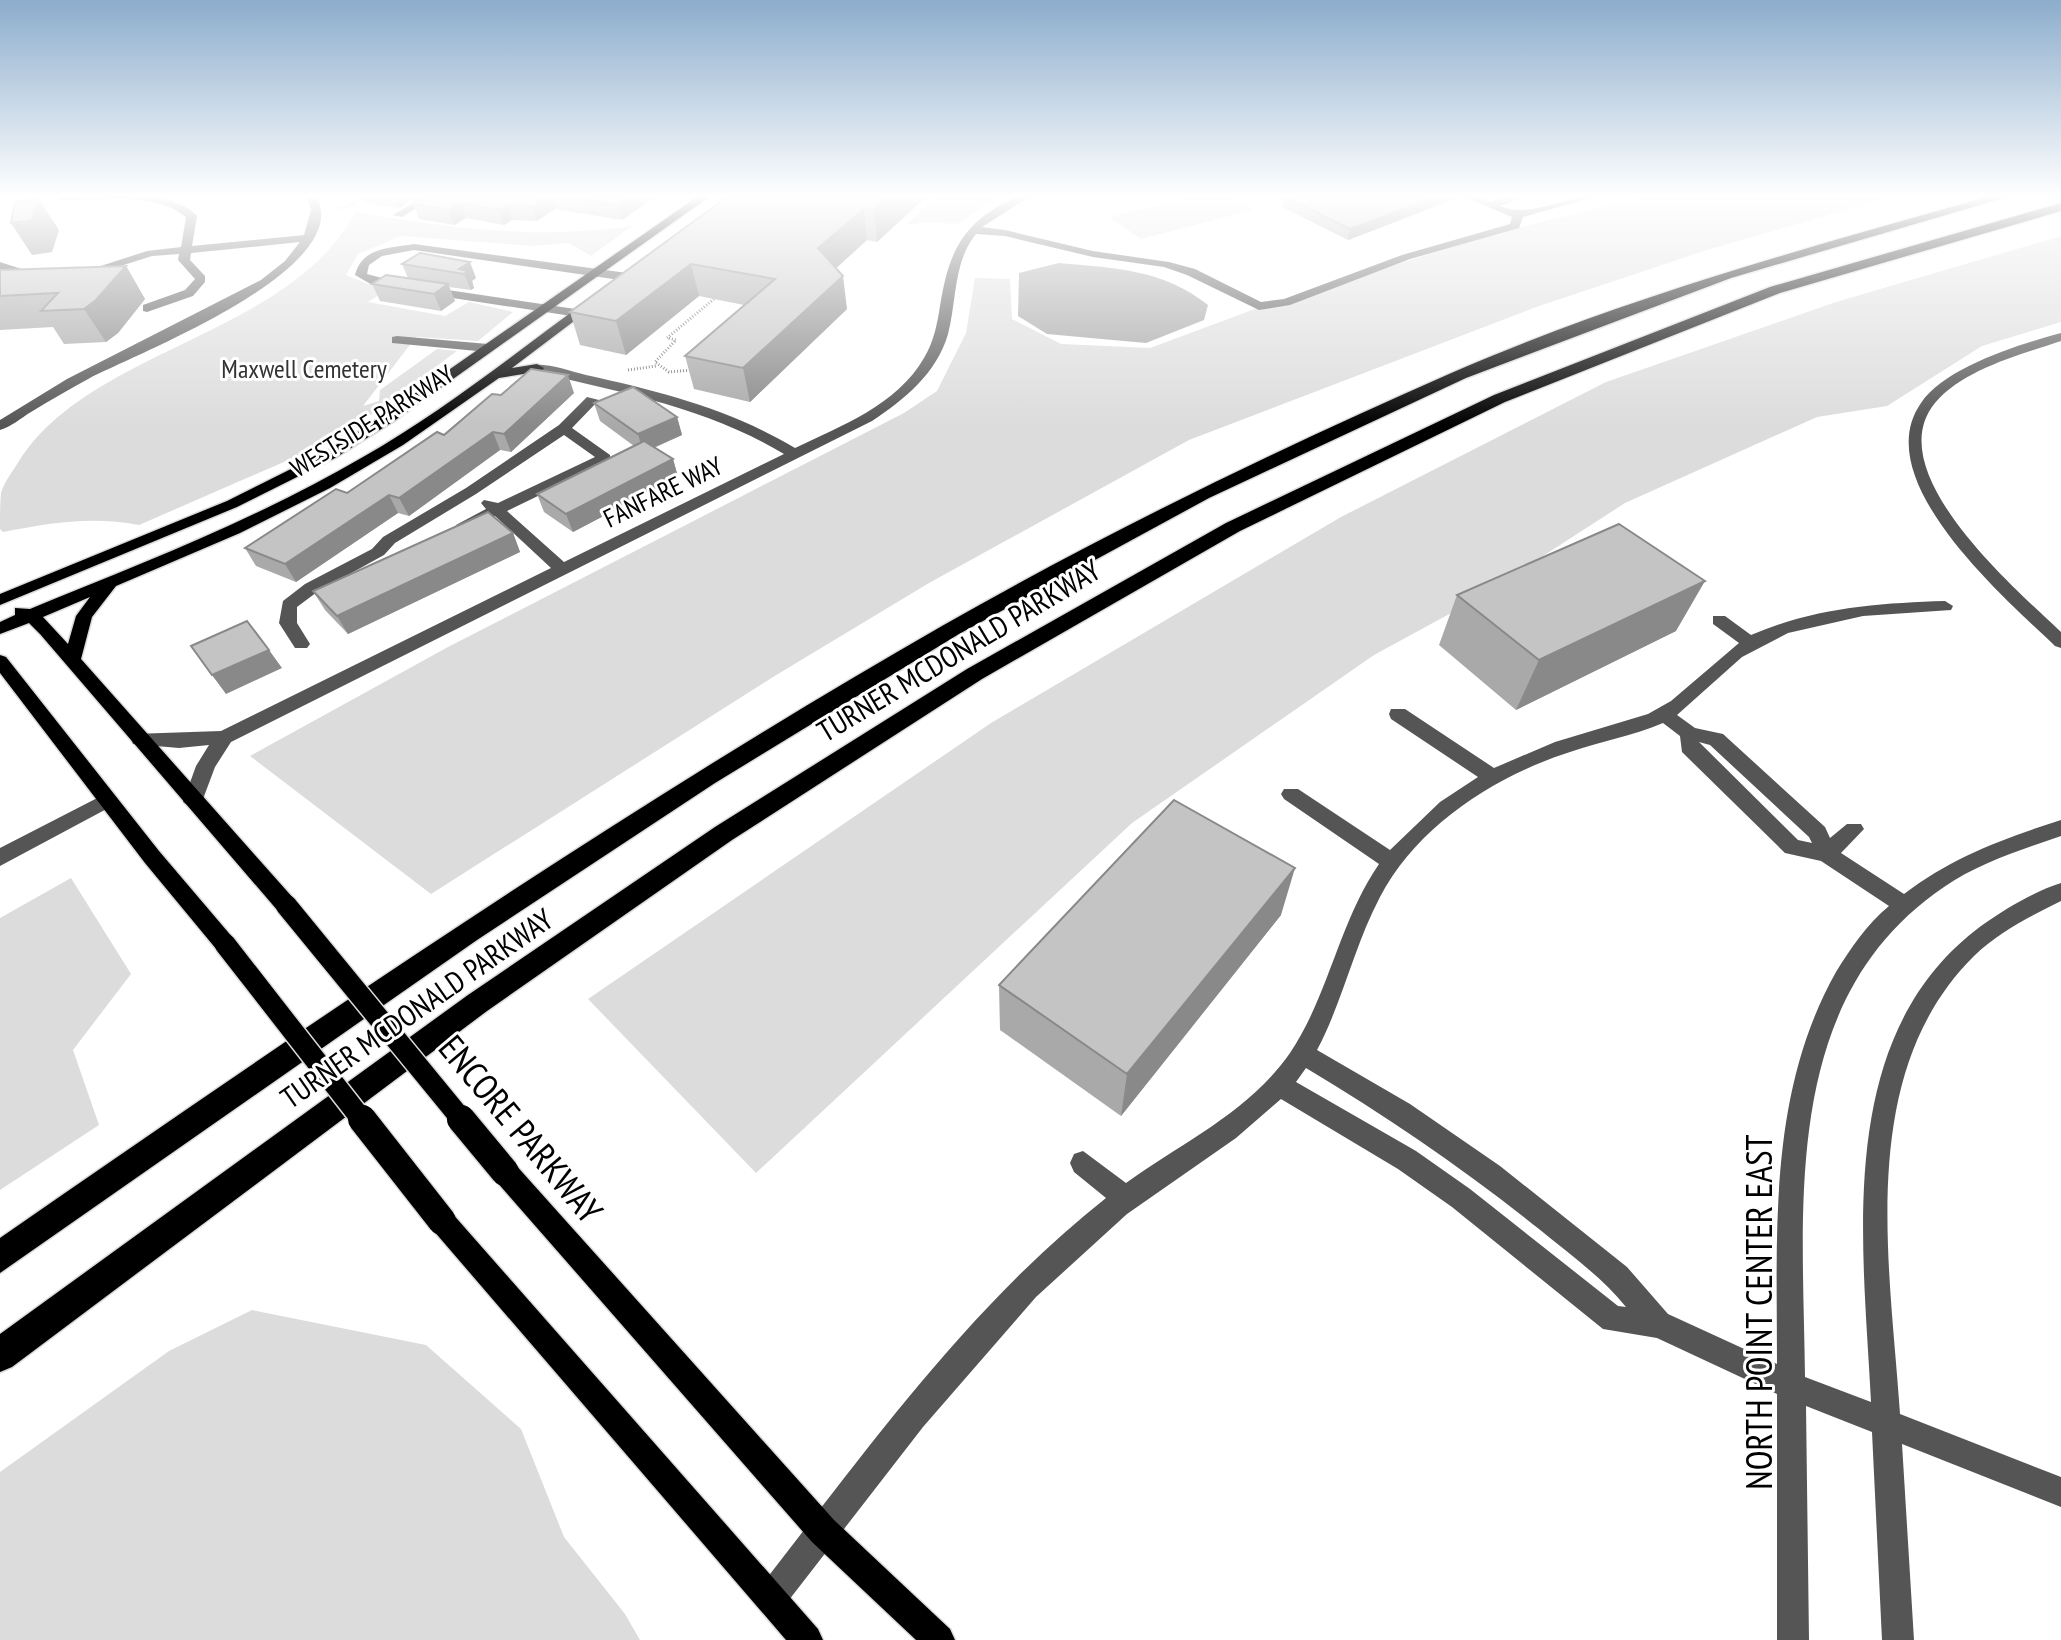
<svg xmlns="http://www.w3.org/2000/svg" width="2061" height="1640" viewBox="0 0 2061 1640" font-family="'PT Sans Narrow',sans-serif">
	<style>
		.green { fill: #dcdcdc }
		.water { fill: #a3a3a3 }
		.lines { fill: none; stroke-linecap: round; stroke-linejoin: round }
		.major-casing { stroke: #dbdbdb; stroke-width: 3 }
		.highway-casing { stroke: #dbdbdb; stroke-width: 3 }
		.path { stroke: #777; stroke-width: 3; stroke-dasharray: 1 2; stroke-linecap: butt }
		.minor { fill: #555; fill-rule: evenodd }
		.major { fill: #000; fill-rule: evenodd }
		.highway { fill: #000; fill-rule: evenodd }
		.major-bridge-far1-casing { stroke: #dbdbdb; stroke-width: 24; stroke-linecap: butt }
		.major-bridge-casing { stroke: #dbdbdb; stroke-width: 31; stroke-linecap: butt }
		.major-bridge-far1 { stroke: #000; stroke-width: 21 }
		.major-bridge { stroke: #000; stroke-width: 28 }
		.wall { fill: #a9a9a9 }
		.shaded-wall { fill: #898989 }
		.building { fill: #c4c4c4; stroke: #898989; stroke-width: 2 }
		.labels { text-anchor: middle; stroke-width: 6; stroke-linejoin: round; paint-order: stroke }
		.far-park-label { font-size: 26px; fill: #333; stroke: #fff }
		.far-street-label { font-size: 26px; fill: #000; stroke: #fff }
		.street-label { font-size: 30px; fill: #000; stroke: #fff }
		.near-street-label { font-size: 36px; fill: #000; stroke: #fff }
	</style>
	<rect width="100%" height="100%" fill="#fff"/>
	<path class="green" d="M934 197H998L957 224 928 222 907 225Z
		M1191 197H1231L1253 210 1141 239 1109 217Z
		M1645 197H1891L1710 249 1539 306 1189 440 929 583 773 677 431 894 250 756 448 647 904 413 937 391 966 333 975 278 1010 279 1012 319 1061 344 1150 348 1263 306 1500 232Z
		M355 212C448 228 538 240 632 226L591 256 569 243 533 246 401 236 358 254 346 275 385 291 368 302 445 316 469 302 513 312 478 341 416 337 363 406 379 401 380 390 437 349 457 351 339 438 139 525C91 516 50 523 3 532L0 529C0 518 0 504 1 493 4 482 13 471 19 461 90 348 292 335 355 212Z
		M2061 236V322L1982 346 1887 406 1817 417 1625 503 1475 600 1374 655 1132 823 756 1173 588 999 991 723 1341 517 1606 382 1836 302Z
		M71 878 131 974 73 1050 99 1125 0 1190V918Z
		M252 1310 426 1345 521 1429 564 1537 625 1614 640 1640H0V1472L169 1351Z"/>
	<path class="water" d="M1059 263C1114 268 1163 269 1208 305L1204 320 1146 343 1047 334 1018 316 1019 273Z"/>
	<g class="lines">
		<defs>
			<path id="major" d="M697 197H709L394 421 335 458 237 507 0 605V594L227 501 325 452 384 415Z
				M588 300 598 303 512 368 537 364 544 368 542 371 499 378 403 445 330 488 240 533 116 586 92 617 81 659 294 899 297 905 294 911 286 914 278 911 40 634 29 623 0 634V622L15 615V608L30 609C143 563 257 519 363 457 442 412 514 354 588 300ZM90 597 76 616 68 644 43 617Z
				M0 655 6 657 159 851 233 938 236 944 233 950 225 953 217 950 145 863 0 673Z
				M505 1160 514 1163 834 1520 950 1629 955 1640H916L812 1542 496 1181 492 1172 496 1163Z
				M442 1208 451 1212 818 1629 823 1640H786L433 1230 429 1221 433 1212Z"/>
			<path id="highway" d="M1987 197H2007L1731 278 1466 378 1209 498 959 634 715 783 477 940 0 1273V1238C308 1025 616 813 942 626 1105 533 1276 450 1449 374 1623 298 1806 248 1987 197Z
				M2061 203V211L1780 293 1505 402 1240 531 982 679 732 840 487 1011 12 1367 0 1372V1334L468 995 715 827 967 669 1226 523 1494 395 1770 287Z"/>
		</defs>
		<use href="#major" class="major-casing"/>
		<use href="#highway" class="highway-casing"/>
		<path class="path" d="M338 208 353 205 360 197
			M628 370 656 366
			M693 370 669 372 655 362 676 340 667 338 714 299"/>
		<path class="minor" d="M57 197C96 197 169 186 197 216L192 246 304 235 311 210 307 197H317C354 270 138 353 90 378 70 389 50 400 31 412 21 418 11 427 0 430V420L67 379 261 280 285 261 300 242 191 253 190 260 205 276V282L193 296 147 312 143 311V305L185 290 195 279 178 260 179 254 152 256 76 280 70 276 147 251 181 247 186 217C155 191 100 201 62 200Z
			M423 197H435L402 217 393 215Z
			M1016 197H1029L982 227 1005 230 1093 251 1169 262 1195 269 1261 302 1284 299 1402 255 1510 224 1512 217 1465 197H1478L1491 202 1508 197H1523L1500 206C1529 219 1564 196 1594 197L1523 217 1519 228 1410 259 1290 305 1259 310 1187 275 1164 267 1093 257 1005 236 976 234C953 262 957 300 948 334 937 373 904 400 872 421L231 742 215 767 200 807 193 809 183 802 196 766 209 745 179 748 133 744 131 739 133 734 221 731 551 568 495 516 464 530 456 525 486 509 481 503 484 500 498 503 595 457 564 435 476 494 395 543 384 555 317 592 297 607V623L310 644 307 648H295L279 623 283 601 305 584 372 549 383 537 466 488 559 425 587 397 599 400 572 428 610 455V461L507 511 564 562 784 454C706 407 619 392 532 371V365C549 363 570 371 586 375 659 391 730 409 795 448 841 426 897 405 924 358 934 341 937 325 940 306 949 250 963 222 1016 197Z
			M414 244 627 273 633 277 627 281 414 250 382 256 369 265 367 274 401 283 582 310 584 313 578 317 374 286 355 275C362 247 390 248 414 244Z
			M0 262 37 274V282L27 285 26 279 0 270Z
			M2061 333V341C2020 355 1964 369 1935 403 1878 472 2017 590 2061 632V648L2055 646C2005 598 1867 480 1921 403 1945 367 2021 344 2061 333Z
			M397 336 488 344 494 348 488 352 392 343V337Z
			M1945 601 1953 606 1951 610 1863 616 1788 633 1742 657 1677 715 1695 728 1723 734 1825 827 1830 838 1847 824H1861L1864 829 1841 853 1904 894C1952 857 2005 838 2061 820V836C2021 850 1979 863 1944 887 1780 998 1803 1204 1805 1377L1871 1402C1863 1241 1833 1036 1981 926 2005 909 2033 892 2061 883V901C2031 916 1999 932 1974 956 1855 1074 1890 1263 1900 1414L2061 1477V1507L1902 1444 1914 1640H1882L1872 1432 1806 1406 1809 1640H1777V1394L1657 1338 1603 1329 1452 1207 1398 1169 1281 1099 1236 1138 1127 1214 1036 1297 923 1427 782 1609 771 1614 760 1609 755 1598 760 1587C866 1451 969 1306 1106 1198L1074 1172 1070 1163 1074 1154 1083 1151 1126 1183C1183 1142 1249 1112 1290 1053 1329 995 1339 922 1379 864L1284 799 1281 794 1284 789H1298L1390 850 1440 802 1478 777 1391 719 1389 714 1391 709H1405L1494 768 1555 742 1648 714 1671 701 1739 643 1713 624V616H1725L1751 635C1813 608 1878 603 1945 601ZM1663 723 1680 736 1682 752 1785 853 1821 861 1889 906C1868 923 1850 949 1836 972 1768 1093 1777 1231 1777 1364L1668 1314 1627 1267 1500 1166 1410 1104 1317 1050C1343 1001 1354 946 1380 897 1417 826 1495 776 1570 752 1601 741 1633 736 1663 723ZM1699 742 1710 745 1809 837 1812 843 1798 840ZM1306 1068C1388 1117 1465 1170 1539 1229 1569 1254 1601 1276 1626 1307L1618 1306 1470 1189 1416 1151 1296 1082Z
			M107 793 117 800 114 805 0 866V848Z"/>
		<use href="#major" class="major"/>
		<use href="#highway" class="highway"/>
		<defs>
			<path id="major-bridge-far1" d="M286 905 463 1121
				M225 944 363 1121"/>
			<path id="major-bridge" d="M362 1119 442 1221
				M461 1119 505 1172"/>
		</defs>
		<use href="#major-bridge-far1" class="major-bridge-far1-casing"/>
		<use href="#major-bridge" class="major-bridge-casing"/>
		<use href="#major-bridge-far1" class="major-bridge-far1"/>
		<use href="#major-bridge" class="major-bridge"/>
	</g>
	<path class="wall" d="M361 197H655L622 220 555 209 537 221 512 220 504 225 466 218 454 225 419 219 412 200 399 208 363 202Z
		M727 197H926L877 242 867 240 836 268 847 309 750 402 694 389 685 356 744 305 699 296 626 355 580 345 570 312Z
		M1280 197H1453L1452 200 1348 240 1282 207 1284 199Z
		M420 253 476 278 472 281 474 288 471 290 449 287 455 301 441 311 380 301 372 284 408 278 402 264Z
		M126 266 145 299 118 333 106 342 64 344 53 327 0 330V270Z
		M574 393 511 452 500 450 409 516 398 513 296 582 256 566 245 548 347 493 444 435 501 395Z
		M594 403 677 417 682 435 654 448 673 459 678 477 573 532 544 512 537 494 634 446 600 421Z
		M513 533 520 552 348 634 325 610 313 591Z
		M1457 595 1676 631 1516 710 1439 645Z
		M1281 915 1121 1116 1000 1030 999 985Z"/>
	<path class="shaded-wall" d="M394 197H411L412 200 399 208Z
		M547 197H552L555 209 537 221 532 207Z
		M630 197H655L622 220 618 205Z
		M889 197H926L877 242 874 210Z
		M1436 197H1453L1452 200 1348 240 1350 229Z
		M39 199 59 230 52 252 32 255 11 223Z
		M461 203 466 218 454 225 449 210Z
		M507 205 512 220 504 225 499 210Z
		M864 209 867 240 823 280 818 248Z
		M470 262 476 278 472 281 474 288 471 290 464 274 459 269Z
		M691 264 699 296 626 355 616 321Z
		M126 266 145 299 118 333 106 342 84 309Z
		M843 276 847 309 750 402 743 368Z
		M448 284 455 301 441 311 434 294Z
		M568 375 574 393 511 452 504 434Z
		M677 417 682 435 643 452 638 434Z
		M493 432 500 450 409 516 399 498Z
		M673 459 678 477 573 532 566 514Z
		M389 495 398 513 296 582 285 564Z
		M513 533 520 552 348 634 337 616Z
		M1705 581 1676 631 1516 710 1539 660Z
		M269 650 282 668 226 694 212 675Z
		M1295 868 1281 915 1121 1116 1127 1074Z"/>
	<path class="building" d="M412 197H547L532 207 507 205 499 210 461 203 449 210 413 204 422 199Z
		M565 197H630L618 205Z
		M727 197H889L874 210 864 209 818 248 843 276 743 368 685 356 775 279 691 264 616 321 570 312Z
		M1285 197H1436L1350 229Z
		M39 199 32 220 11 223 15 202Z
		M420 253 470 262 459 269 468 271 464 274 402 264Z
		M126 266 96 300 84 309 41 311 58 293 0 296V270Z
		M386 275 448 284 434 294 372 284Z
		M531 369 568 375 504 434 493 432 399 498 389 495 285 564 245 548 336 489 347 493 437 432 444 435 492 394 501 395Z
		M633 387 677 417 638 434 594 403Z
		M644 441 673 459 566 514 537 494Z
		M488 512 513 533 337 616 313 591Z
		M1619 524 1705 581 1539 660 1457 595Z
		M247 621 269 650 212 675 191 646Z
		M1174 800 1295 868 1127 1074 999 985Z"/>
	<linearGradient id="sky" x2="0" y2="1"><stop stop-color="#8cadcc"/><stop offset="0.46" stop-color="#fff"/><stop offset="1" stop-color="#fff" stop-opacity="0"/></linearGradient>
	<rect width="2061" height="426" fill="url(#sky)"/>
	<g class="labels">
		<g class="far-park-label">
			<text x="304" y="378">Maxwell Cemetery</text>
		</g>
		<g class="far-street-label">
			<text transform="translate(372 421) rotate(-32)" y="9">WESTSIDE PARKWAY</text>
			<text transform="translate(663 492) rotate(-26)" y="9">FANFARE WAY</text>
		</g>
		<g class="street-label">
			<text transform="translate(959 651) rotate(-31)" y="10">TURNER MCDONALD PARKWAY</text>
			<text transform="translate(417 1009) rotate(-35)" y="10">TURNER MCDONALD PARKWAY</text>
		</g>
		<g class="near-street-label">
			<text transform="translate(521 1129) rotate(50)" y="13">ENCORE PARKWAY</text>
			<text transform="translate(1759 1312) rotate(-90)" y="13">NORTH POINT CENTER EAST</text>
		</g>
	</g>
</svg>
